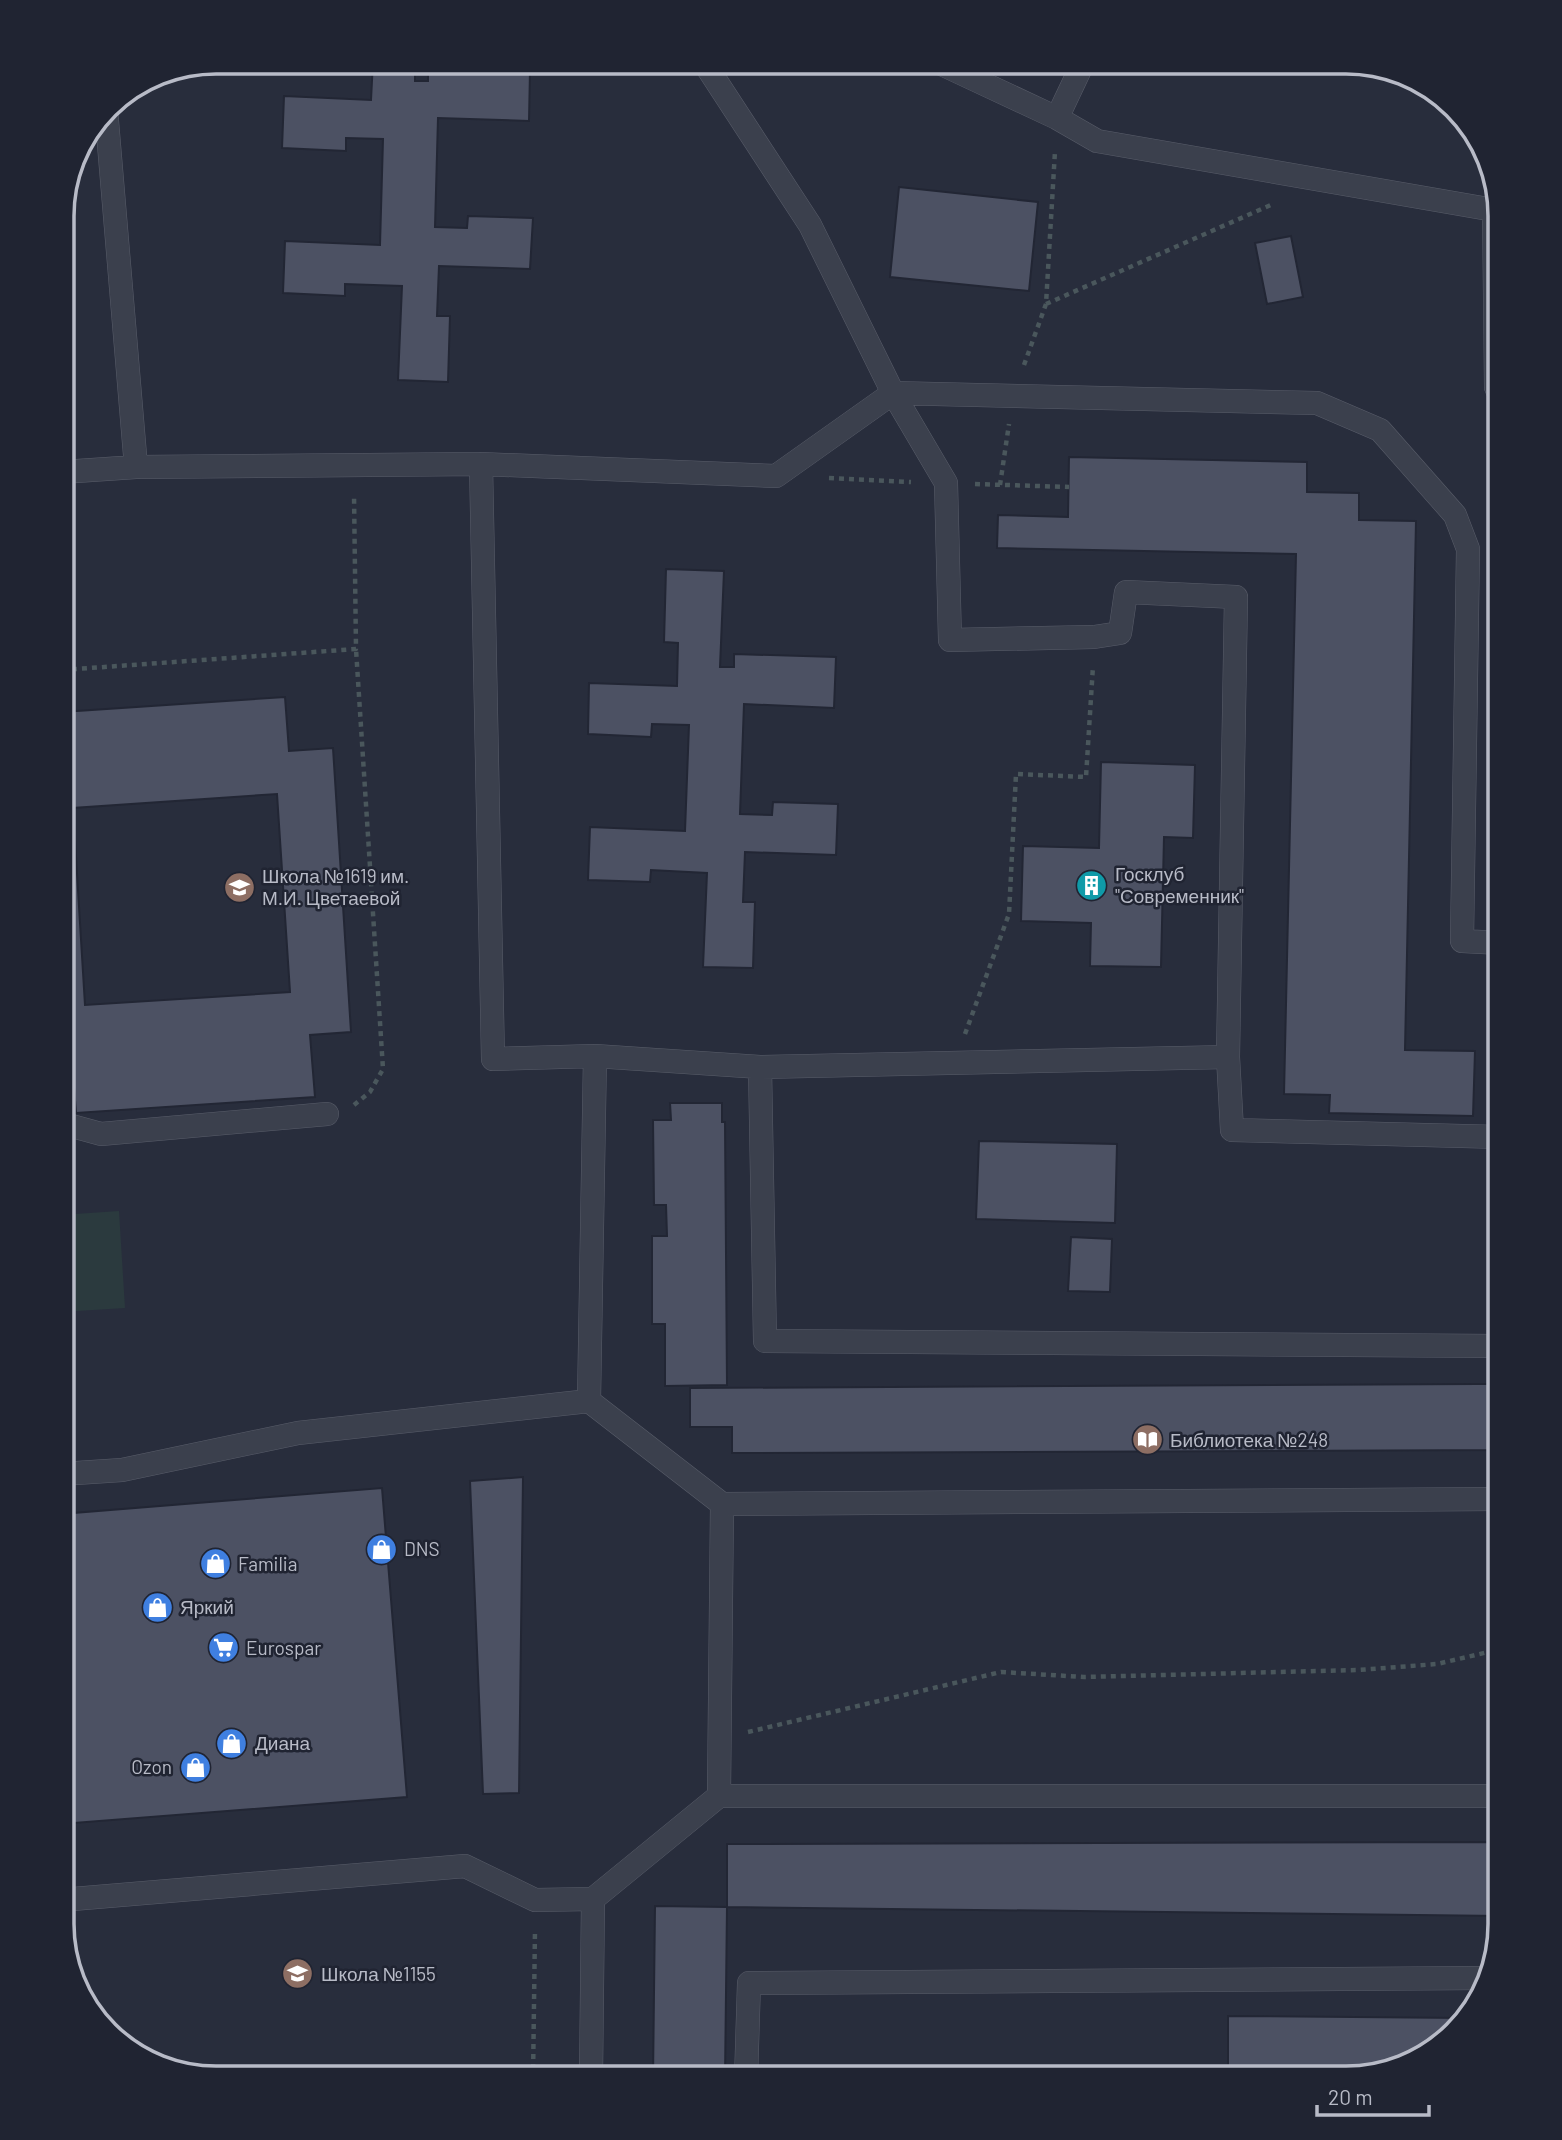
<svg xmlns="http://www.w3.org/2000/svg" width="1562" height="2140" viewBox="0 0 1562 2140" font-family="Barlow,sans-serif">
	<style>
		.green { fill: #2b3a3e }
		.building { fill: #4c5163; stroke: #222634; stroke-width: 2; fill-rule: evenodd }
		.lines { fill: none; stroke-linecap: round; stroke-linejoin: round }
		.service-casing { stroke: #595d6a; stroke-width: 24 }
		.path { stroke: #4a575c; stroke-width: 4.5; stroke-dasharray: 5 5; stroke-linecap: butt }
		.service { stroke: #3b404d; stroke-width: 23 }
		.labels { text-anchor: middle; stroke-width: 5; stroke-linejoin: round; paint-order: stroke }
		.poi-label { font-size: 19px; fill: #b8bbc7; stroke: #202432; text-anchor: start }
		.rim { fill: none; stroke: #b8bbc7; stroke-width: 3.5 }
	</style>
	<rect width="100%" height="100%" fill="#282d3c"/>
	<path class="green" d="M119 1211 125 1308 61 1312V1215Z
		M1023 2067V2079H919V2070Z"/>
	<path class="building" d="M373 61H415V81H428V67L530 71 529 121 438 118 435 227 467 228 468 216 533 218 530 269 439 266 437 316H450L448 382 398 380 402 286 345 284V296L283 293 285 241 380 245 383 139 346 138V151L282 148 284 96 371 100Z
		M899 187 1038 202 1029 291 890 277Z
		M1291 236 1303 297 1267 304 1255 243Z
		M1069 457 1307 462V492L1359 493V520L1416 521 1405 1050 1475 1051 1473 1116 1329 1113 1330 1095 1284 1094 1296 554 997 548 998 515 1068 517Z
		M666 569 724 571 720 667H734V654L836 657 834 708 744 704 740 814 772 815 773 802 838 804 836 855 745 852 743 902H755L753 968 703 967 707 873 651 870 650 882 588 880 590 827 685 831 689 725 652 724 651 737 588 734 589 683 677 686 678 643 664 642Z
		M285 697 289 751 333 748 351 1032 310 1035 315 1097 76 1113 71 1048 61 1049 62 712ZM277 794 290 992 85 1005 73 808Z
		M1101 762 1195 765 1193 838 1164 837 1161 967 1090 966 1091 923 1021 921 1023 846 1099 848Z
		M670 1103H722V1122H725L727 1385 665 1386V1324H652V1236H667L666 1205H654L653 1120H671Z
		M979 1141 1117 1144 1115 1223 976 1219Z
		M1071 1237 1112 1239 1110 1292 1068 1291Z
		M1478 1384H1501V1450L732 1453V1427H690V1388Z
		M523 1477 519 1793 483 1794 470 1481Z
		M382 1488 407 1797 61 1824V1514Z
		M1501 1842V1916L727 1907V1844Z
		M655 1906 727 1907 725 2079H653Z
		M1228 2016 1465 2018 1424 2058 1347 2079H1228Z"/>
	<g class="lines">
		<defs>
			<path id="service" d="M703 61 810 225 893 393 946 483 950 640 1094 637 1120 633 1126 592 1236 597 1228 1057 1232 1130 1501 1137
				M935 61 1057 118 1097 141 1494 210 1496 387 1501 399
				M106 109 136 467
				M1057 118 1084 61
				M481 464 493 1059 595 1056
				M62 472 136 467 481 464 776 476 893 393 1317 403 1380 430 1455 515 1468 549 1462 941 1501 943
				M760 1067 1228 1057
				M61 1123 101 1134 327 1114
				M589 1401 595 1056 760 1067 765 1341 1501 1346
				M61 1474 122 1470 298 1433 589 1401 722 1504 1501 1499
				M719 1796 722 1504
				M61 1900 465 1866 535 1900 593 1899 719 1796H1501
				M591 2079 593 1899
				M746 2079 749 1983 1486 1978"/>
		</defs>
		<use href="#service" class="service-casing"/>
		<path class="path" d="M1046 304 1273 204
			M1024 365 1046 304 1055 151
			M829 478 911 482
			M975 484 1069 487
			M1000 485 1009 424
			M62 670 356 649 354 494
			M965 1034 1009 914 1016 774 1086 777 1093 666
			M354 1105 370 1092 383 1069 356 649
			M748 1732 1001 1672 1084 1677 1358 1670 1437 1664 1501 1649
			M533 2079 535 1929"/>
		<use href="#service" class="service"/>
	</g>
	<defs>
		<symbol id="building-disc" viewBox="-11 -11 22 22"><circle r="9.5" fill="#0f9aa8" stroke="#202432"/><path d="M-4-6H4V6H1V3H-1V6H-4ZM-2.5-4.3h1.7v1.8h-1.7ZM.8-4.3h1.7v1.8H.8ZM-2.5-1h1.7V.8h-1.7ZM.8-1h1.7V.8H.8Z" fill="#fff"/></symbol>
		<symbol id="school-disc" viewBox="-11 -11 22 22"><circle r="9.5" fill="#8d6e63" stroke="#202432"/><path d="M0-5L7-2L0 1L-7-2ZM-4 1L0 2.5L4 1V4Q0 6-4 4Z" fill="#fff"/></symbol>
		<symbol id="library-disc" viewBox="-11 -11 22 22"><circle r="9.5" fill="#8d6e63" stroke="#202432"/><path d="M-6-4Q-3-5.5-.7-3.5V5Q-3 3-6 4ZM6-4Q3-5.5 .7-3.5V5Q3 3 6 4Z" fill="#fff"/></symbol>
		<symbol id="shop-disc" viewBox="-11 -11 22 22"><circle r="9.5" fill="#3f7fe0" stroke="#202432"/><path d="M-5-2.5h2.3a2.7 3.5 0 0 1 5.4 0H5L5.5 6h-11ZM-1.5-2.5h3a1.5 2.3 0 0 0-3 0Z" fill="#fff"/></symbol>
		<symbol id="supermarket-disc" viewBox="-11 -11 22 22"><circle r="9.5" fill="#3f7fe0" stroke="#202432"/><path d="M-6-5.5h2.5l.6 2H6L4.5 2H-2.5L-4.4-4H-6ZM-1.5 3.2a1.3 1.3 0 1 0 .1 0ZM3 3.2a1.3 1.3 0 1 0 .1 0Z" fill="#fff"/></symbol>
	</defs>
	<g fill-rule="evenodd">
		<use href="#building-disc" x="1074" y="868" width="35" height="35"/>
		<use href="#school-disc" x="222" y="870" width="35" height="35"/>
		<use href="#library-disc" x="1130" y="1422" width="35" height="35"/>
		<use href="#shop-disc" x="364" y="1532" width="35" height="35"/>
		<use href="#shop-disc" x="198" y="1546" width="35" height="35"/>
		<use href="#shop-disc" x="140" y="1590" width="35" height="35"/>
		<use href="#supermarket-disc" x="206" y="1630" width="35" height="35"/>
		<use href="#shop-disc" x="214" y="1726" width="35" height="35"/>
		<use href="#shop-disc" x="178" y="1750" width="35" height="35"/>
		<use href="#school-disc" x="280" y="1956" width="35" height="35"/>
	</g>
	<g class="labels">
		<g class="poi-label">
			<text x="1115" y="881">Госклуб<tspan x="1115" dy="22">"Современник"</tspan></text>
			<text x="262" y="883">Школа №1619 им.<tspan x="262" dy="22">М.И. Цветаевой</tspan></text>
			<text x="1170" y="1447">Библиотека №248</text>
			<text x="404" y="1556">DNS</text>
			<text x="238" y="1571">Familia</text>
			<text x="180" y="1614">Яркий</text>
			<text x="246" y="1655">Eurospar</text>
			<text x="255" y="1750">Диана</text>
			<text x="172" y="1774" text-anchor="end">Ozon</text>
			<text x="321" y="1981">Школа №1155</text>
		</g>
	</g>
	<path d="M0 0H1562V2140H0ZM216 74H1346A142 142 0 0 1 1488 216V1924A142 142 0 0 1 1346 2066H216A142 142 0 0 1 74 1924V216A142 142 0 0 1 216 74Z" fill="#202432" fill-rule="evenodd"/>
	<path class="rim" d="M216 74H1346A142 142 0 0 1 1488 216V1924A142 142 0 0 1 1346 2066H216A142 142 0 0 1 74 1924V216A142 142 0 0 1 216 74Z"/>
	<path d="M1317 2105v10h112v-10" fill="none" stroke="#b8bbc7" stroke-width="3.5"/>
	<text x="1328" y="2105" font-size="21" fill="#b8bbc7" stroke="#202432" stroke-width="5" paint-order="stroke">20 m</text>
</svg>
